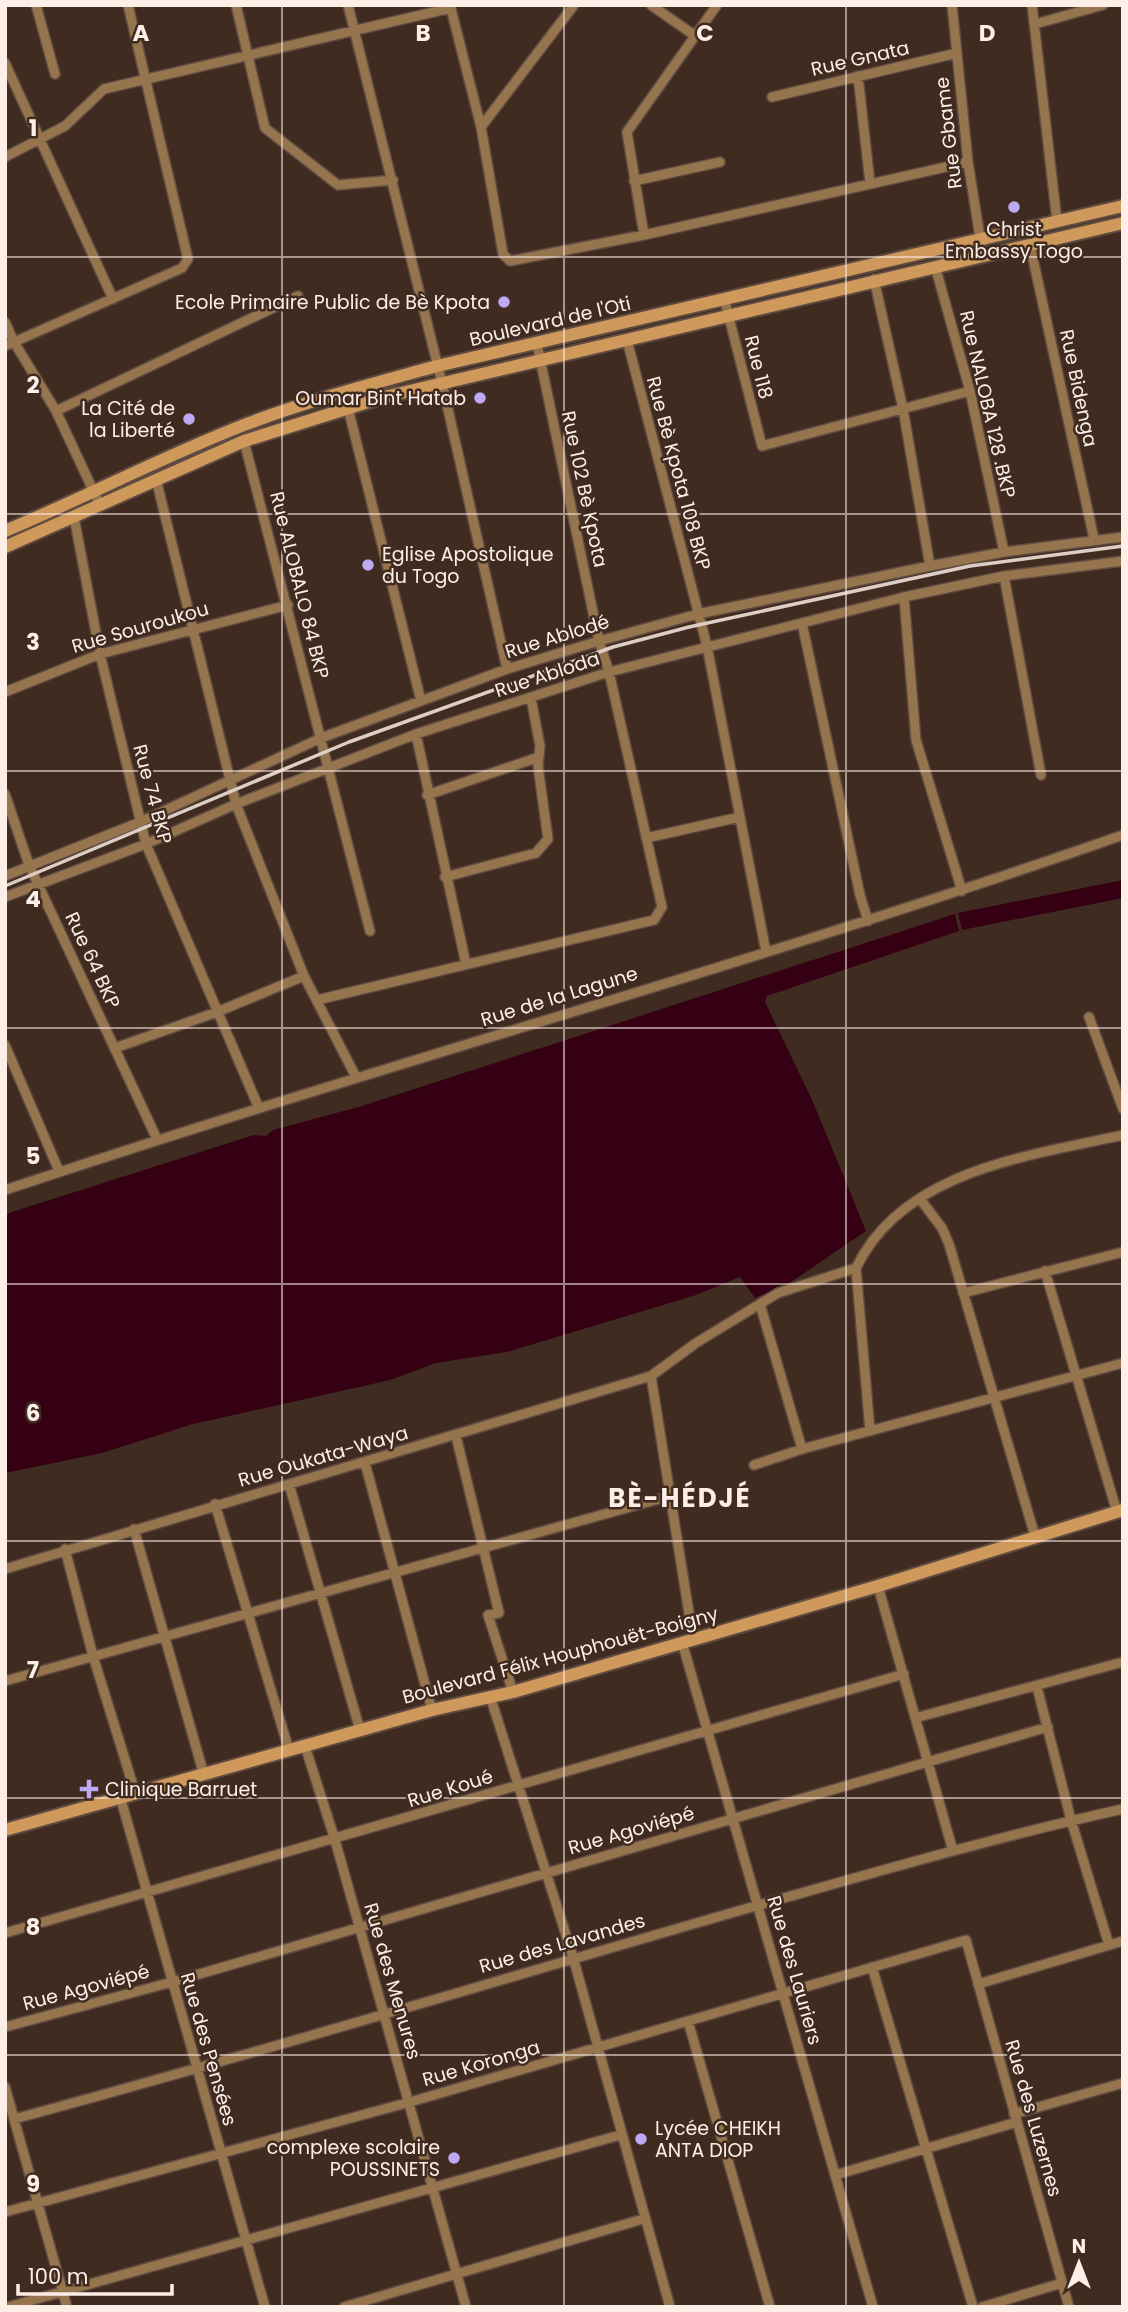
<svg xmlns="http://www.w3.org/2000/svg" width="1128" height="2312" viewBox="0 0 1128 2312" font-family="Poppins,sans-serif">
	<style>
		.water { fill: #350013 }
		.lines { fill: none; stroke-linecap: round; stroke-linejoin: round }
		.street-casing { stroke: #5e4a40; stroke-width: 12 }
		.secondary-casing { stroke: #5e4a40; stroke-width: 16 }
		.street { stroke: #96744e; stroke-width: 9 }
		.secondary { stroke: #cf995b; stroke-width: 12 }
		.rail { stroke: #ddcec6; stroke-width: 3.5 }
		.grid { fill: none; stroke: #fdefe8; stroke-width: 2; stroke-opacity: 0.55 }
		.poi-dot { fill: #bea9f4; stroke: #402b20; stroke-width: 2.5 }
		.labels { text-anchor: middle; stroke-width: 5; stroke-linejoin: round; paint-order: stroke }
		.street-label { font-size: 19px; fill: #fdefe8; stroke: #402b20 }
		.poi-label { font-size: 19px; fill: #fdefe8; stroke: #402b20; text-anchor: end }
		.district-label { font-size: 26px; font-weight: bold; letter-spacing: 2px; fill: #fdefe8; stroke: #402b20 }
		.grid-label { font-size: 23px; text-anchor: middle; font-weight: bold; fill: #fdefe8; stroke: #402b20; stroke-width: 5; stroke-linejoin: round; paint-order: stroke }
	</style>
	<rect width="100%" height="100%" fill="#402b20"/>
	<path class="water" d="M1123 880V898L962 930 958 913Z
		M955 914 959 931 767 996 765 1002 813 1102 866 1231 791 1282 755 1298 740 1277 696 1295 507 1352 436 1363 390 1380 193 1424 102 1453 5 1473V1216L12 1212 254 1135 266 1136 273 1130 362 1106Z"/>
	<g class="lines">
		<defs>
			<path id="street" d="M36 5 55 74
				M236 5 265 128 338 185 393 180
				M348 5 442 383 507 669
				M450 5 481 127 503 254 510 261 644 235 968 162
				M651 5 694 35
				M952 5 968 162 983 256
				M1032 5 1057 221
				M1035 24 1103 5
				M5 63 113 299
				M858 76 870 183
				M772 97 957 53
				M481 127 574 5
				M5 157 65 126 104 89 451 8
				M634 181 720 162
				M644 235 627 132 717 5
				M1030 245 1094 539
				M935 266 970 391 1004 552
				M874 279 903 409 930 566
				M724 298 762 446 970 391
				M5 322 14 342 56 411 100 505
				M627 340 707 646 766 952
				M5 346 182 268 188 259 128 5
				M348 408 421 701
				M56 411 298 296
				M244 441 370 931
				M156 479 236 804 304 976 356 1077
				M74 517 100 654 146 844 258 1106
				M1004 576 1041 775
				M904 597 916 740 962 891
				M802 623 860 895 868 921
				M5 692 100 654 288 605
				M416 734 466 964
				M5 794 29 865 157 1139
				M427 795 539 757
				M646 838 740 817
				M5 876 140 822 321 738 507 669 599 641 698 614 930 566 1004 552 1123 537
				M445 877 536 853 548 839 538 766 540 746 531 698
				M5 897 146 844 236 804 416 734 609 672 904 597 1004 576 1123 561
				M317 1000 654 920 662 907 609 672 599 641 537 344
				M1089 1017 1123 1109
				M5 1045 59 1171
				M115 1048 217 1012 304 976
				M5 1190C376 1066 754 964 1123 835
				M920 1199 942 1228 949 1244 1035 1536
				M856 1268 870 1431
				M1045 1271 1117 1512
				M963 1293 1123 1252
				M760 1304 802 1449
				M651 1376 693 1638
				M456 1436 499 1613 488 1615 513 1692
				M365 1463 432 1710
				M754 1465 802 1449 1123 1363
				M289 1484 360 1730
				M215 1504 289 1750
				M134 1529 204 1775
				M65 1549 93 1656 136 1795
				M5 1569 651 1376 696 1343 778 1293 856 1268C903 1170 1029 1156 1123 1135
				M878 1586 953 1851
				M682 1642 873 2307
				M5 1681 673 1495
				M1037 1687 1071 1820 1109 1945
				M490 1696 573 1957 670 2307
				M915 1718 1123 1662
				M305 1746 335 1840 466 2307
				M121 1800 265 2307
				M5 1933 904 1674
				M872 1967 973 2307
				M978 1984 1123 1941
				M688 2021 770 2307
				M5 2027 172 1982 1048 1727
				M5 2087 67 2307
				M1014 2114 1123 2083
				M14 2119C264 2052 511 1976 759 1905 880 1871 1000 1836 1123 1809
				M835 2175 1017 2122
				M5 2212 410 2102 966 1940 1069 2307
				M8 2307 620 2135
				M344 2307 643 2219
				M982 2307 1062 2283"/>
			<path id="secondary" d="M5 531C86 497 162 457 244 425 307 401 372 384 437 366L1123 206
				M5 547 244 441 384 397 1123 223
				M5 1830 432 1710 513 1692 878 1586 1123 1510"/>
		</defs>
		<use href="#street" class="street-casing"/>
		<use href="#secondary" class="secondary-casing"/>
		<use href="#street" class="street"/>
		<use href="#secondary" class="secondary"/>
		<path class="rail" d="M5 886 349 742 613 647 689 627 970 566 1123 546"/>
	</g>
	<path class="grid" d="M282 5V2307M564 5V2307M846 5V2307M5 257H1123M5 514H1123M5 771H1123M5 1028H1123M5 1284H1123M5 1541H1123M5 1798H1123M5 2055H1123"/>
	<g class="poi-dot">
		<circle cx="1014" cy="207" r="7"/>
		<circle cx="504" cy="302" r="7"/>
		<circle cx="480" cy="398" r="7"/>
		<circle cx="189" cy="419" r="7"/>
		<circle cx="368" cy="565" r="7"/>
		<path d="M85.5 1778.5h7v7h7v7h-7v7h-7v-7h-7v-7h7z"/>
		<circle cx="641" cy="2139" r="7"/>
		<circle cx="454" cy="2158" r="7"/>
	</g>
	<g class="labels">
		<g class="street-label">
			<text transform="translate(860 58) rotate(-13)" y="7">Rue Gnata</text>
			<text transform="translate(948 133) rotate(-97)" y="7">Rue Gbame</text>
			<text transform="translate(550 321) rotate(-13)" y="7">Boulevard de l'Oti</text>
			<text transform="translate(759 367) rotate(76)" y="7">Rue 118</text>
			<text transform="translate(1079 388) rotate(78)" y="7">Rue Bidenga</text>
			<text transform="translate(988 404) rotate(77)" y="7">Rue NALOBA 128 .BKP</text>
			<text transform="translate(679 473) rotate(75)" y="7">Rue Bè Kpota 108 BKP</text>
			<text transform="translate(585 489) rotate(78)" y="7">Rue 102 Bè Kpota</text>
			<text transform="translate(300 585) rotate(76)" y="7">Rue ALOBALO 84 BKP</text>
			<text transform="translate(140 627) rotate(-16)" y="7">Rue Souroukou</text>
			<text transform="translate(557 636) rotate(-17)" y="7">Rue Ablodé</text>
			<text transform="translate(547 674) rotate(-18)" y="7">Rue Abloda</text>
			<text transform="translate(153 794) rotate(75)" y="7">Rue 74 BKP</text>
			<text transform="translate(93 960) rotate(65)" y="7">Rue 64 BKP</text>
			<text transform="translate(559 996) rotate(-17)" y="7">Rue de la Lagune</text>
			<text transform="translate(323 1456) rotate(-16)" y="7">Rue Oukata-Waya</text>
			<text transform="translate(560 1655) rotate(-15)" y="7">Boulevard Félix Houphouët-Boigny</text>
			<text transform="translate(450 1788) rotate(-17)" y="7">Rue Koué</text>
			<text transform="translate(631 1830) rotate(-16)" y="7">Rue Agoviépé</text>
			<text transform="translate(562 1943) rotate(-16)" y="7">Rue des Lavandes</text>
			<text transform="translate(795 1970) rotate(74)" y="7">Rue des Lauriers</text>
			<text transform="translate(393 1981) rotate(74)" y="7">Rue des Menures</text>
			<text transform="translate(86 1987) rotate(-15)" y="7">Rue Agoviépé</text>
			<text transform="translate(209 2049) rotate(74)" y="7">Rue des Pensées</text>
			<text transform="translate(481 2063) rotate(-16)" y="7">Rue Koronga</text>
			<text transform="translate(1034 2118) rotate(74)" y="7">Rue des Luzernes</text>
		</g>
		<g class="poi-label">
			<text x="1014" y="236" text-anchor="middle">Christ<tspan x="1014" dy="22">Embassy Togo</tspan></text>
			<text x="490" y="309">Ecole Primaire Public de Bè Kpota</text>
			<text x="466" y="405">Oumar Bint Hatab</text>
			<text x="175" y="415">La Cité de<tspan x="175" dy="22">la Liberté</tspan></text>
			<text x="382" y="561" text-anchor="start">Eglise Apostolique<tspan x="382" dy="22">du Togo</tspan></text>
			<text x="105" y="1796" text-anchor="start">Clinique Barruet</text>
			<text x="655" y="2135" text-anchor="start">Lycée CHEIKH<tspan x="655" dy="22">ANTA DIOP</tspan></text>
			<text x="440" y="2154">complexe scolaire<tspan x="440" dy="22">POUSSINETS</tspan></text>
		</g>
		<g class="district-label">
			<text x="680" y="1507">BÈ-HÉDJÉ</text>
		</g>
	</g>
	<g class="grid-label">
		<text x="141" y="41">A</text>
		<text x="423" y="41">B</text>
		<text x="705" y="41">C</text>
		<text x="987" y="41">D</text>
		<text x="33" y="136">1</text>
		<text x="33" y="393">2</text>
		<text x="33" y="650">3</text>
		<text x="33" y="907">4</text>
		<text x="33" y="1164">5</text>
		<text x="33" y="1421">6</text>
		<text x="33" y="1678">7</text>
		<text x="33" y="1935">8</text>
		<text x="33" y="2192">9</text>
	</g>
	<rect width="1128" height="2312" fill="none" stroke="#fdefe8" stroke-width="14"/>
	<g transform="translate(1079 2263)" stroke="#402b20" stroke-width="5" paint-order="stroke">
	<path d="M0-5L12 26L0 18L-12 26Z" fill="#fdefe8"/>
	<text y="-10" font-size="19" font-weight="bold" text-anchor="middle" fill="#fdefe8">N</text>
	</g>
	<path d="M18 2284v10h154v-10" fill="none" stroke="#fdefe8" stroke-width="3.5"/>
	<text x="28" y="2284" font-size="21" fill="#fdefe8" stroke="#402b20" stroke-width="5" paint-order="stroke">100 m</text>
</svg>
